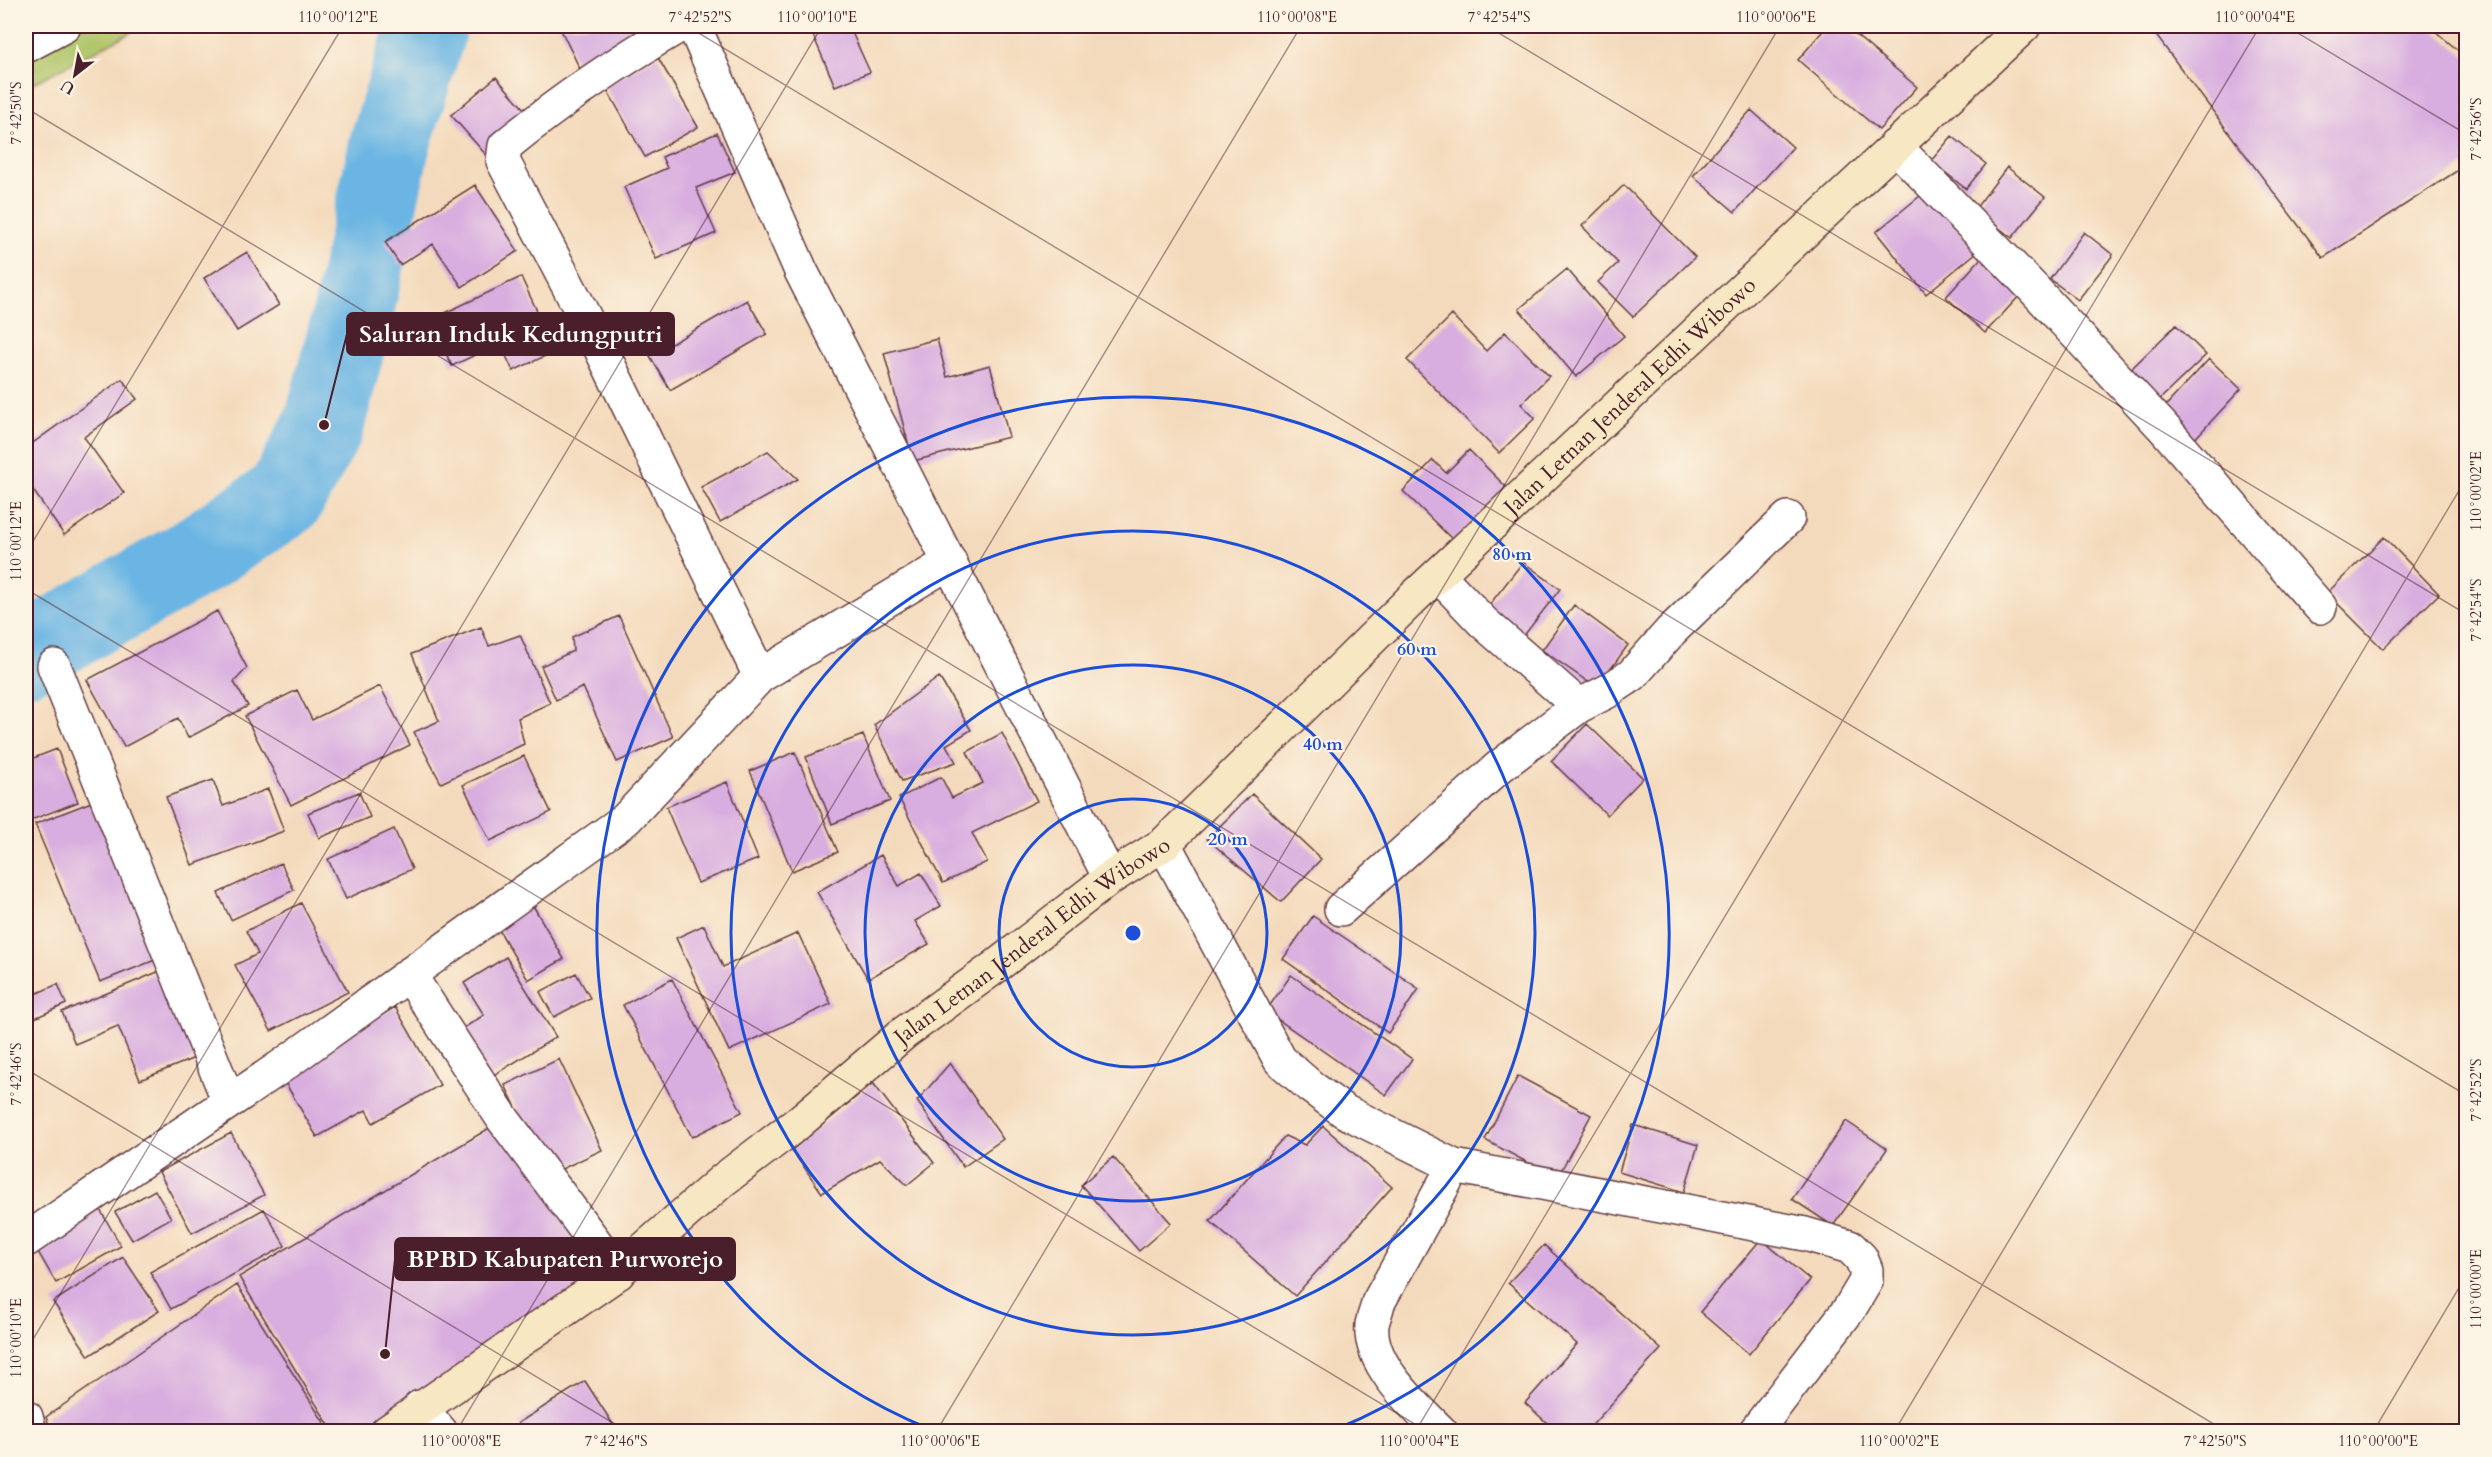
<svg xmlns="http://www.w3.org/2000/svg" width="2492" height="1457" viewBox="0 0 2492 1457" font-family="Cardo,serif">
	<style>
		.green { fill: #b0c66b; stroke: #7d724b; stroke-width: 1.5 }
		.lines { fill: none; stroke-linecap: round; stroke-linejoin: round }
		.river { stroke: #6ab5e3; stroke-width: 81 }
		.building { fill: #d8addf }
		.street-casing { stroke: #643b41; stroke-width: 36 }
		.secondary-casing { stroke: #643b41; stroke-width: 36 }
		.street { stroke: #fff; stroke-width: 33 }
		.secondary { stroke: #f8e7c3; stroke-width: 33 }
		.ticks { fill: none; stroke: #4a1f2b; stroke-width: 1.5; stroke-opacity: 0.45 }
		.ring { fill: none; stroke: #1d4ed8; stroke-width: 3 }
		.labels { text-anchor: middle; stroke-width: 4.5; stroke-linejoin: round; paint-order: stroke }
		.street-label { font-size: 22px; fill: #4a1f2b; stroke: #fcf5e5 }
		.centre { fill: #1d4ed8; stroke: #fcf5e5; stroke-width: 3 }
		.ring-label { font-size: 18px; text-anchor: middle; font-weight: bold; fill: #1d4ed8; stroke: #fcf5e5; stroke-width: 4.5; stroke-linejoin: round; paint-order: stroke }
		.leader { fill: none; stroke: #4a1f2b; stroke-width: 2 }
		.callout-dot { fill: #4a1f2b; stroke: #fcf5e5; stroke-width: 2 }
		.callout { fill: #4a1f2b; stroke: #4a1f2b; stroke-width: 2 }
		.callout-label { font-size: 24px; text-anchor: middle; font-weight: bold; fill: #fff }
		.neatline { fill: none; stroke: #4a1f2b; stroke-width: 2 }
		.ticks-label { font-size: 15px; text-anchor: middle; fill: #4a1f2b }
	</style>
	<rect width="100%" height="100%" fill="#fcf5e5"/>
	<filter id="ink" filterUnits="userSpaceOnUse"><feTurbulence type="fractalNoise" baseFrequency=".0167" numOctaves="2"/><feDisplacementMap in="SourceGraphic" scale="12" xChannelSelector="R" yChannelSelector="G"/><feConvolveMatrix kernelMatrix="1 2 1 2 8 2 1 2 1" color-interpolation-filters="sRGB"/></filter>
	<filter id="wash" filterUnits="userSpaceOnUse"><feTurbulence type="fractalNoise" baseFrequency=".008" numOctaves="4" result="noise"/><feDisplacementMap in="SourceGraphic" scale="24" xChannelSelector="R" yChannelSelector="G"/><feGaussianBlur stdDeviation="1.35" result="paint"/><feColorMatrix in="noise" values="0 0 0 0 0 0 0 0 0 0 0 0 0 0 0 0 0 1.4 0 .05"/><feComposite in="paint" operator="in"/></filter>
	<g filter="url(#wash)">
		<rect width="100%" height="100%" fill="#f4dabc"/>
		<path class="green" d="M26 26H143L26 87Z"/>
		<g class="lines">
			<path class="river" d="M26 654 192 559 285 497 324 425 353 314 390 143 427 26"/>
		</g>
		<g id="blocks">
			<path class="building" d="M559 26H643L650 39 581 71Z
				M809 26H849L870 72 835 86Z
				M1827 26H1845L1917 87 1879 130 1798 60Z
				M2149 26H2429L2466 57V165L2323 258Z
				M657 56 698 127 645 157 605 86Z
				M496 77 531 117 487 156 451 115Z
				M1751 110 1793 147 1735 212 1693 176Z
				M717 133 735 172 696 188 716 233 656 259 624 187 667 168 662 157Z
				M1952 136 1986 164 1966 189 1931 161Z
				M2007 167 2045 197 2012 238 1975 209Z
				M475 185 518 251 462 287 433 244 400 265 385 242Z
				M1624 185 1695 257 1633 317 1598 282 1618 263 1582 226Z
				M1926 191 1977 252 1926 294 1876 232Z
				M2084 232 2113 255 2078 300 2050 279Z
				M247 252 279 305 237 331 204 278Z
				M1983 256 2022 293 1985 333 1946 297Z
				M1567 269 1624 336 1576 377 1519 309Z
				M521 277 556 351 513 371 500 343 452 366 430 320Z
				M747 300 767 334 670 390 650 356Z
				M1452 315 1486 351 1505 332 1549 376 1521 404 1535 418 1499 453 1407 360Z
				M2176 325 2206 355 2156 403 2126 374Z
				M937 339 947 377 990 365 1009 437 913 461 884 353Z
				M2209 359 2241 389 2192 442 2160 412Z
				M122 379 137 399 84 437 124 493 64 535 26 480V448Z
				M1469 450 1507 488 1455 542 1403 491 1433 460 1446 473Z
				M768 451 798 479 720 522 701 487Z
				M2384 537 2439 594 2383 649 2327 593Z
				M1523 562 1560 589 1519 642 1482 614Z
				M1574 605 1628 645 1597 688 1542 650Z
				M217 611 247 668 234 682 248 706 188 738 178 718 124 747 87 680Z
				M619 616 673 737 617 762 583 687 556 700 541 666 573 651 572 637Z
				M481 627 489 646 520 635 550 703 518 718 524 744 441 783 414 732 439 721 412 654Z
				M939 677 971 730 946 745 956 762 902 781 874 725Z
				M380 686 410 745 291 805 245 716 297 690 312 720Z
				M1587 724 1643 778 1607 815 1551 761Z
				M1002 733 1037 801 972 833 987 862 943 883 899 798 941 777 952 798 983 783 967 752Z
				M863 735 890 801 832 824 806 757Z
				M57 749 78 802 26 822V761Z
				M795 752 838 852 792 871 750 771Z
				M524 756 551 812 490 841 463 785Z
				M213 780 223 806 268 789 284 831 192 865 166 797Z
				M727 782 758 859 698 883 666 807Z
				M359 792 370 817 319 838 308 813Z
				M1252 794 1321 859 1281 902 1207 839Z
				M94 801 160 958 100 982 35 824Z
				M394 829 412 869 346 899 328 859Z
				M881 855 899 886 921 873 941 906 915 921 929 944 868 979 817 892Z
				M281 863 294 890 231 920 218 893Z
				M531 902 564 959 528 980 495 923Z
				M301 903 348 992 271 1031 235 965 258 954 246 931Z
				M1313 916 1419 989 1388 1033 1283 959Z
				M704 925 723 967 798 933 831 1004 729 1051 676 938Z
				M506 957 556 1037 489 1078 459 1031 484 1015 464 983Z
				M160 971 197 1057 140 1080 118 1026 75 1044 62 1012Z
				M576 973 590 998 554 1017 540 992Z
				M1291 975 1412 1059 1386 1095 1266 1011Z
				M672 979 742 1112 692 1137 623 1005Z
				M58 984 66 1004 26 1022V998Z
				M395 1007 440 1085 373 1123 366 1110 317 1137 280 1074Z
				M559 1059 602 1150 549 1175 505 1085Z
				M950 1063 1003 1139 963 1167 917 1101Z
				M1518 1076 1591 1115 1557 1178 1485 1140Z
				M873 1083 934 1163 907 1185 880 1159 822 1193 792 1150Z
				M1846 1121 1887 1149 1833 1226 1792 1199Z
				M498 1123 606 1267 375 1432H333L239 1277Z
				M1633 1125 1698 1145 1684 1192 1619 1172Z
				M1323 1126 1392 1187 1295 1296 1210 1221 1285 1136 1305 1145Z
				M231 1133 264 1195 192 1233 159 1172Z
				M1113 1157 1171 1223 1139 1251 1081 1185Z
				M155 1190 171 1218 132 1240 115 1212Z
				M98 1206 121 1246 56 1283 33 1243Z
				M264 1209 285 1246 171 1309 150 1272Z
				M1761 1239 1810 1280 1749 1354 1700 1312Z
				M1544 1245 1661 1349 1586 1432H1557L1525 1403 1577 1344 1508 1283Z
				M123 1257 159 1311 89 1356 53 1302Z
				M237 1285 330 1432H52L46 1417Z
				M585 1381 618 1432H524L518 1423Z"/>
		</g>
	</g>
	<g filter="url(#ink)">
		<use href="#blocks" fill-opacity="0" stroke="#643b41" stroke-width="1.5"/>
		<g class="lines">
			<defs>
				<path id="street" d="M679 26C619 61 559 102 505 146L503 161 597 341 760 676
					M694 26 801 271 1110 878
					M26 46 64 26
					M1895 146 2032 287 2162 426 2320 607
					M54 666 229 1102
					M1579 706 1608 691 1632 675 1671 631 1788 518
					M1164 844 1280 1060 1311 1087 1344 1111 1454 1166 1805 1234 1850 1247 1861 1258 1866 1270V1281L1850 1308 1755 1432
					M1341 909 1499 767 1579 706 1483 622 1438 575
					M409 974 503 1119 618 1273
					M26 1240 279 1068 626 819 760 676 950 562
					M420 1407 441 1432
					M26 1417 30 1432
					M1441 1432C1416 1407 1368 1364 1372 1325 1373 1318 1377 1310 1378 1303L1454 1166"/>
				<g id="secondary">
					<path id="s1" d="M387 1432 611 1278 723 1180 798 1123 904 1033 995 967 1110 878 1164 844 1413 598 2024 26"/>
				</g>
			</defs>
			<use href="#street" class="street-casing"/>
			<use href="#secondary" class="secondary-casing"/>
			<use href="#street" class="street"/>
			<use href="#secondary" class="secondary"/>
		</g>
	</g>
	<path class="ticks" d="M687 26 2466 1095M1487 26 2466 614M2286 26 2466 134M26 108 2227 1432M26 553 343 26M26 589 1428 1432M26 1069 628 1432M26 1351 822 26M456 1432 1301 26M936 1432 1780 26M1415 1432 2260 26M1894 1432 2466 479M2373 1432 2466 1276"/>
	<g class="ring">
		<circle cx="1133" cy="933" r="134"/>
		<circle cx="1133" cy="933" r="268"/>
		<circle cx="1133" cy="933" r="402"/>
		<path d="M932 1430A536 536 0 1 1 1334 1430"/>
	</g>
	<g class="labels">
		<g class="street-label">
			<text dy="8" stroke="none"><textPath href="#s1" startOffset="1622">Jalan Letnan Jenderal Edhi Wibowo</textPath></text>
			<text dy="8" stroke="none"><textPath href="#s1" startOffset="812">Jalan Letnan Jenderal Edhi Wibowo</textPath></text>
		</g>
	</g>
	<circle cx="1133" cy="933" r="9" class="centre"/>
	<g class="ring-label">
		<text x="1512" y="560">80 m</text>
		<text x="1417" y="655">60 m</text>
		<text x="1323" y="750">40 m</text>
		<text x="1228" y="845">20 m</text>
	</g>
	<path class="leader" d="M324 425L347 334M385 1354L395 1259"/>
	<g class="callout-dot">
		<circle cx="324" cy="425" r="6"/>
		<circle cx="385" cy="1354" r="6"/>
	</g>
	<g class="callout">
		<rect x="347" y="313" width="327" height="42" rx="6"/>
		<rect x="395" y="1238" width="340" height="42" rx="6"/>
	</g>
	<g class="callout-label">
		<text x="511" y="342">Saluran Induk Kedungputri</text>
		<text x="565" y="1267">BPBD Kabupaten Purworejo</text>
	</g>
	<rect width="2492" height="1457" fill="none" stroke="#fcf5e5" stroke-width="66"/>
	<g transform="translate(75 75) rotate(211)" stroke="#fcf5e5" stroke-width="4.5" paint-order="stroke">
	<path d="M0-4.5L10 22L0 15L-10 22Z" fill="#4a1f2b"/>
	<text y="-9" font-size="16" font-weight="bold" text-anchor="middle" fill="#4a1f2b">U</text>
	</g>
	<rect x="33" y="33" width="2426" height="1391" class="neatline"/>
	<g class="ticks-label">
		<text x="338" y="22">110°00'12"E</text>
		<text x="700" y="22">7°42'52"S</text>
		<text x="817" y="22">110°00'10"E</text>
		<text x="1297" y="22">110°00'08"E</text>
		<text x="1499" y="22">7°42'54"S</text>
		<text x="1776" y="22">110°00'06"E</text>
		<text x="2255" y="22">110°00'04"E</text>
		<text transform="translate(16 113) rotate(-90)" y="5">7°42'50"S</text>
		<text transform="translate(2476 129) rotate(-90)" y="5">7°42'56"S</text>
		<text transform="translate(2476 491) rotate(-90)" y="5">110°00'02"E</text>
		<text transform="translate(16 541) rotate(-90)" y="5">110°00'12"E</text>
		<text transform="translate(2476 610) rotate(-90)" y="5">7°42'54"S</text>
		<text transform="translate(16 1074) rotate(-90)" y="5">7°42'46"S</text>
		<text transform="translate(2476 1090) rotate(-90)" y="5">7°42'52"S</text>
		<text transform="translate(2476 1289) rotate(-90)" y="5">110°00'00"E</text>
		<text transform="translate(16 1338) rotate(-90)" y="5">110°00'10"E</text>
		<text x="461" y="1446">110°00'08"E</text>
		<text x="616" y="1446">7°42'46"S</text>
		<text x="940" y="1446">110°00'06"E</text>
		<text x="1419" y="1446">110°00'04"E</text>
		<text x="1899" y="1446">110°00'02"E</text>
		<text x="2215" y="1446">7°42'50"S</text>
		<text x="2378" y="1446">110°00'00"E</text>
	</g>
</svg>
